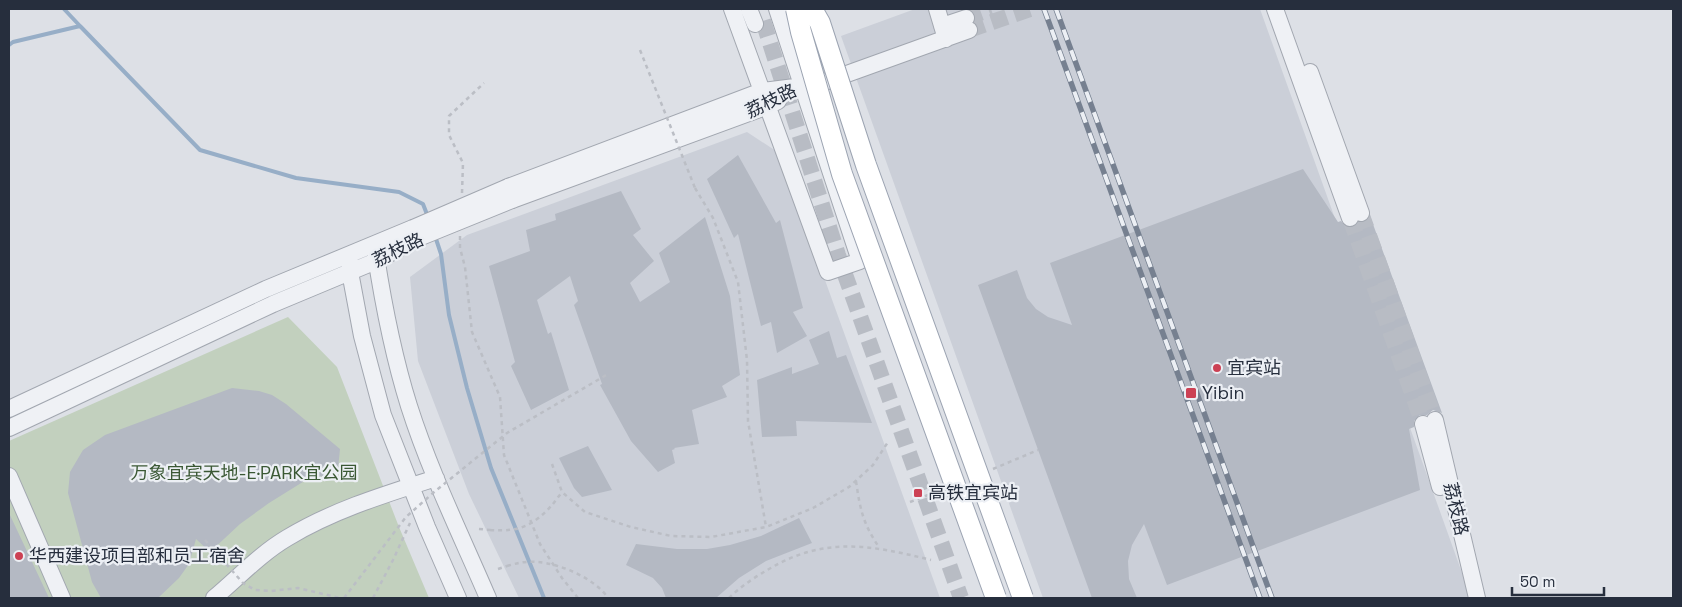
<svg xmlns="http://www.w3.org/2000/svg" width="1682" height="607" viewBox="0 0 1682 607" font-family="'Space Grotesk','Noto Sans SC',sans-serif">
	<style>
		.built { fill: #cbcfd8 }
		.green { fill: #c2d0be }
		.lines { fill: none; stroke-linecap: round; stroke-linejoin: round }
		.stream { stroke: #97aec7; stroke-width: 4 }
		.building { fill: #b4b9c3 }
		.minor-tunnel { stroke: #b8bcc4; stroke-width: 16; stroke-dasharray: 16 8; stroke-linecap: butt }
		.minor-casing { stroke: #a2a7b0; stroke-width: 18 }
		.path { stroke: #bbbec5; stroke-width: 2.5; stroke-dasharray: 4 4; stroke-linecap: butt }
		.minor { stroke: #eff1f5; stroke-width: 16 }
		.rail-casing { stroke: #768090; stroke-width: 5.5 }
		.rail { stroke: #eceff4; stroke-width: 4; stroke-dasharray: 11; stroke-linecap: butt }
		.minor-bridge-casing { stroke: #a2a7b0; stroke-width: 18; stroke-linecap: butt }
		.major-bridge-casing { stroke: #9ca4b2; stroke-width: 22; stroke-linecap: butt }
		.path-bridge { stroke: #bbbec5; stroke-width: 2.5; stroke-dasharray: 4 4; stroke-linecap: butt }
		.minor-bridge { stroke: #eff1f5; stroke-width: 16 }
		.major-bridge { stroke: #fff; stroke-width: 20 }
		.poi-dot { fill: #cc4154; stroke: #eceff4; stroke-width: 2 }
		.labels { text-anchor: middle; stroke-width: 4.5; stroke-linejoin: round; paint-order: stroke }
		.street-label { font-size: 18px; fill: #262e3d; stroke: #eceff4 }
		.poi-label { font-size: 18px; fill: #262e3d; stroke: #eceff4; text-anchor: start }
		.park-label { font-size: 18px; fill: #3a5834; stroke: #eceff4 }
	</style>
	<rect width="100%" height="100%" fill="#dde0e6"/>
	<path class="built" d="M915 9H1260L1471 598H1043L841 36Z
		M747 132 779 153 940 598H519L469 494 418 361 410 277 467 235Z"/>
	<path class="green" d="M288 317 337 367 399 527 429 598H9V441Z"/>
	<g class="lines">
		<path class="stream" d="M64 9 80 26
			M9 45 13 42 80 26 200 150 296 178 399 192 423 204 428 217
			M435 236 441 254 449 315 467 388 491 468 544 598"/>
	</g>
	<path class="building" d="M738 155 776 223 780 220 803 308 793 312 807 336 777 353 771 322 761 326 738 234 734 238 707 179Z
		M1303 169 1338 222 1341 221 1348 228H1353L1359 223 1365 222 1370 216 1442 413 1433 410 1427 415H1420L1414 421V427L1409 429 1420 490 1167 585 1144 524 1132 545 1128 561 1129 579 1137 598H1092L978 285 1017 270 1027 298 1036 309 1048 317 1072 325 1050 263Z
		M621 191 641 229 633 235 654 261 630 283 640 302 670 282 659 253 705 217 730 296 740 375 722 386 727 397 692 410 699 444 674 448 675 449 672 450 675 463 658 472 631 441 600 385 602 384 574 305 578 301 570 276 537 300 548 334 551 332 569 390 531 410 511 366 515 362 489 266 530 251 526 230 556 220 555 214Z
		M829 331 837 358 846 355 872 423 796 421 797 436 762 437 757 380 792 367V374L819 364 809 340Z
		M232 388 259 391 272 395 286 404 340 449 338 469 327 475 306 480 269 503 240 524 210 552 196 539 189 564 179 578 158 598H101L92 582 68 493 70 472 83 450 105 435Z
		M588 446 612 490 582 497 574 488 559 458Z
		M9 513 49 598H9Z
		M799 518 812 543 766 561 739 578 716 598H666L662 588 653 578 626 565 636 544 677 549H707L730 545 761 536Z"/>
	<g class="lines">
		<path class="minor-tunnel" d="M966 18 991 9
			M763 21 838 255 961 598
			M969 30 1030 9
			M1361 213 1435 420
			M1350 218 1423 424"/>
		<defs>
			<path id="minor" d="M732 9 828 272 860 261 777 9
				M749 9 755 24
				M937 9 946 39
				M1275 9 1350 218
				M942 26 966 18
				M1310 72 1361 213
				M508 187 762 91 819 84 969 30
				M512 200 768 106 778 101
				M375 250C383 303 393 355 409 406 430 472 461 535 488 598
				M350 262V272L362 336 383 415 427 527 458 598
				M9 409 266 289 413 228
				M1435 420 1477 598
				M1423 424 1440 487
				M9 428 273 304 376 261 416 239
				M9 476 62 598
				M214 598C238 578 260 554 287 538 333 510 386 494 436 478"/>
		</defs>
		<use href="#minor" class="minor-casing"/>
		<path class="path" d="M695 188 713 218 738 282 747 360 748 421 766 527
			M462 193 463 163 449 135V116L484 83
			M460 236V248L465 267 472 332 500 397 504 455 540 544 562 578 578 598
			M552 464 562 492 585 512 631 527 671 536 711 537 766 527 813 508 849 487 873 465 888 442
			M993 469 1038 450
			M856 481C860 509 863 524 879 547
			M910 502 941 490
			M553 504 562 492
			M479 529 490 530
			M498 569 507 566
			M373 598 393 560 410 523
			M729 598C740 587 755 577 769 569 825 536 871 545 931 560"/>
		<use href="#minor" class="minor"/>
		<defs>
			<path id="rail" d="M1044 9 1260 598
				M1056 9 1272 598"/>
		</defs>
		<use href="#rail" class="rail-casing"/>
		<use href="#rail" class="rail"/>
		<defs>
			<path id="minor-bridge" d="M413 228 508 187
				M416 239 512 200"/>
			<path id="major-bridge" d="M796 9 801 32 842 174 996 598
				M812 9 820 23 866 165 1023 598"/>
		</defs>
		<use href="#minor-bridge" class="minor-bridge-casing"/>
		<use href="#major-bridge" class="major-bridge-casing"/>
		<path class="path-bridge" d="M640 50 695 188
			M490 530C520 532 533 526 553 504
			M205 540 243 583 255 590 271 591 298 588 340 598
			M507 566C517 563 526 561 537 562 559 563 596 579 608 598
			M344 598 406 517 433 493 507 433 608 374"/>
		<use href="#minor-bridge" class="minor-bridge"/>
		<use href="#major-bridge" class="major-bridge"/>
	</g>
	<g class="poi-dot">
		<circle cx="1217" cy="368" r="5"/>
		<rect x="1185" y="387" width="12" height="12" rx="2.5"/>
		<rect x="913" y="488" width="10" height="10" rx="2.5"/>
		<circle cx="19" cy="556" r="5"/>
	</g>
	<g class="labels">
		<g class="street-label">
			<text transform="translate(771 101) rotate(-26)" y="6">荔枝路</text>
			<text transform="translate(398 250) rotate(-26)" y="6">荔枝路</text>
			<text transform="translate(1456 509) rotate(77)" y="6">荔枝路</text>
		</g>
		<g class="poi-label">
			<text x="1227" y="374">宜宾站</text>
			<text x="1202" y="399">Yibin</text>
			<text x="928" y="499">高铁宜宾站</text>
			<text x="29" y="562">华西建设项目部和员工宿舍</text>
		</g>
		<g class="park-label">
			<text x="244" y="479">万象宜宾天地-E·PARK宜公园</text>
		</g>
	</g>
	<rect width="1682" height="607" fill="none" stroke="#262e3d" stroke-width="20"/>
	<path d="M1512 587v8h92v-8" fill="none" stroke="#262e3d" stroke-width="2.5"/>
	<text x="1520" y="587" font-size="15" fill="#262e3d" stroke="#eceff4" stroke-width="4" paint-order="stroke">50 m</text>
</svg>
